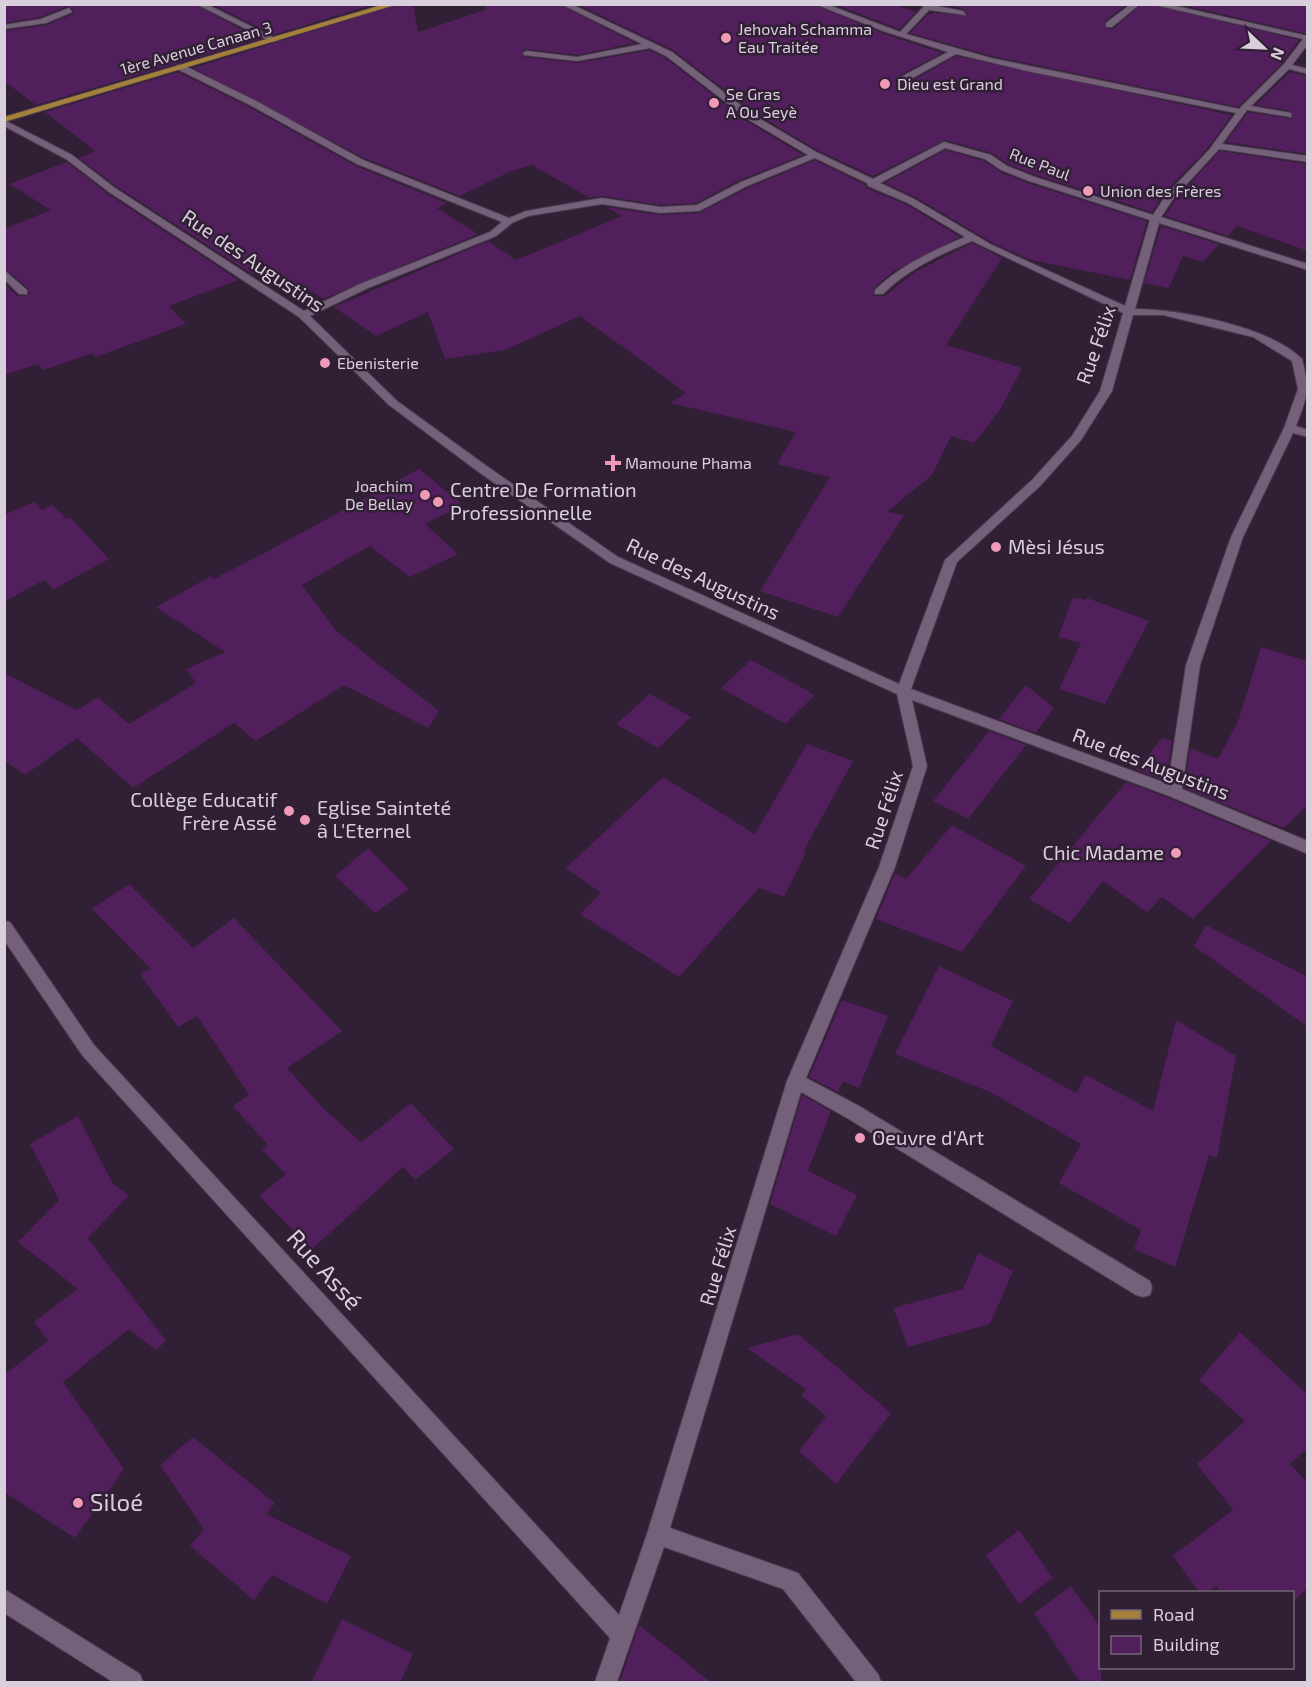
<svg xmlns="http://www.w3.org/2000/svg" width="1312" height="1687" viewBox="0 0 1312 1687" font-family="'Exo 2',sans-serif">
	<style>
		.building { fill: #511f5b }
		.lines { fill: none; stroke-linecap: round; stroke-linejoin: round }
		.minor-casing { stroke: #4b3b4e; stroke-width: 2 }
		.major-casing { stroke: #4b3b4e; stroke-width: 2 }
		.minor { fill: #746079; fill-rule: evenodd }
		.major { fill: #a5803a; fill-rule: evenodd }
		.poi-dot { fill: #ef9ab8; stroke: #311f35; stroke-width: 2 }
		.labels { text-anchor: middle; stroke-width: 5; stroke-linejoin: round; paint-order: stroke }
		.far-poi-label { font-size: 16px; fill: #d9cedc; stroke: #311f35; text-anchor: start }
		.far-street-label { font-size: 16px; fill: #d9cedc; stroke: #311f35 }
		.street-label { font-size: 20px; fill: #d9cedc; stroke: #311f35 }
		.poi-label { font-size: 20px; fill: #d9cedc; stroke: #311f35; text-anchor: start }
		.near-street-label { font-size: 24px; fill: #d9cedc; stroke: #311f35 }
		.near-poi-label { font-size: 24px; fill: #d9cedc; stroke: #311f35; text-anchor: start }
	</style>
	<rect width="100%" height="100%" fill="#311f35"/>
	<path class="building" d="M4 4H194L260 39 36 105 4 81V31L46 25 73 14 74 11 68 6 40 17 4 23Z
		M212 4H375L273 35Z
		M400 4H413L418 32 485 10 486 4H559L635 43 577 55 527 49 521 52 524 57 577 63 650 50 665 58 748 122 803 155 740 180 696 203 660 205 602 196 590 198 532 165 509 172 460 196 364 158 193 68Z
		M577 4H813L882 33 942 53 900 75 901 83H908L956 56 1232 115 1207 149 1164 193 1152 212 1036 175 1008 164 992 153 945 140 873 176 819 151 756 114 673 50Z
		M834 4H892L916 12 899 29Z
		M947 4H1127L1105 21 1106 29H1113L1142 4H1149L1299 40 1282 63 1238 107 992 56 910 33 927 15 934 13 968 15 963 9Z
		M1179 4H1308V34Z
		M178 72 249 107 356 166 447 203 437 208 478 234 323 299 302 285 295 288 268 268 252 274 116 186 79 158 95 151 45 112Z
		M1290 72 1308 76V154L1226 142 1248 112 1292 119 1291 111 1256 105Z
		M945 150 984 161 1000 172 1028 183 1147 221 1130 280 1031 260 993 243 915 197 885 183Z
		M1220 151 1308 164V251L1237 226 1228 236 1165 216 1175 200Z
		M815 160 865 185 867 188 907 205 960 237 894 271 874 288 873 296H885L915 272 972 243 1002 258 946 345 1022 368 1000 410 974 443 951 436 932 475 887 512 904 515 838 617 760 591 830 477 777 464 796 432 670 403 686 393 580 316 505 350 445 359 428 312 376 336 334 307 488 241 516 260 622 216 606 207 660 215 699 213 748 188Z
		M67 162 108 194 238 280 169 306 186 324 96 357 92 353 44 370 38 364 4 375V283L17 296 29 294 28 288 4 268V229L51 210 9 184Z
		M1161 226 1219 244 1203 262 1183 256 1169 288 1144 283Z
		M419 469 463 505 425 524 458 554 410 577 370 546 302 585 337 632 439 711 428 728 344 685 256 741 234 723 133 788 77 738 25 775 4 760V673L77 710 98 697 129 724 196 683 186 669 225 652 156 607 211 576 214 579 264 553Z
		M34 502 42 510 52 505 67 519 70 517 109 559 54 589 44 580 4 602V515Z
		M1073 597 1085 600 1087 598 1149 621 1105 704 1059 689 1081 643 1058 637Z
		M1261 647 1308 661V805L1284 828 1184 788 1190 748 1218 759 1239 719Z
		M751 660 815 695 785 724 721 688Z
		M1026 685 1054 708 1036 733 999 719Z
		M650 694 691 717 658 748 616 724Z
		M989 731 1026 745 968 819 933 801Z
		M1162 738 1172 741 1166 781 1136 770Z
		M807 744 853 761 803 852 806 853 784 897 759 888 679 977 580 914 601 893 566 868 663 777 755 834Z
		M1126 782 1168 798 1271 841 1193 919 1162 897 1147 912 1103 881 1070 923 1029 899Z
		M952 825 1026 866 962 952 876 919 895 873 906 879Z
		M368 848 409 889 375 913 335 876Z
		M129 884 193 948 234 918 342 1031 287 1068 323 1108 361 1142 411 1103 454 1149 415 1180 403 1167 312 1249 259 1196 286 1174 262 1150 268 1145 233 1106 249 1095 197 1016 178 1027 140 974 150 968 92 909Z
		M1206 925 1308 977V1027L1194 946Z
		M939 966 1013 1001 991 1046 1076 1093 1086 1075 1153 1111 1176 1020 1236 1056 1217 1158 1209 1155 1175 1267 1134 1249 1141 1230 1059 1183 1081 1144 990 1092 895 1054Z
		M842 1000 888 1016 859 1088 843 1081 838 1092 809 1077Z
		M802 1095 831 1111 808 1171 857 1195 836 1236 770 1204Z
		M78 1116 113 1184 129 1195 88 1238 166 1341 156 1350 129 1329 63 1382 124 1469 75 1538 4 1492V1375L48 1341 34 1322 78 1289 18 1242 59 1200 30 1144Z
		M978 1253 1013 1271 990 1324 908 1347 893 1308 963 1289Z
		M1240 1332 1308 1395V1448L1290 1464 1308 1483V1587L1293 1602V1593H1222L1216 1586 1207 1593H1200L1173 1556 1233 1510 1197 1464 1245 1421 1199 1380Z
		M798 1334 891 1413 836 1484 799 1451 826 1416 801 1395 806 1389 747 1348Z
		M193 1437 275 1503 266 1514 351 1556 327 1604 272 1575 254 1600 190 1546 204 1529 160 1465Z
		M1019 1530 1053 1578 1019 1604 986 1555Z
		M1071 1586 1101 1628V1683H1081L1034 1613Z
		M342 1619 413 1654 400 1683H311Z
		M639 1625 712 1683 620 1681Z"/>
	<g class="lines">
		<defs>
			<path id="minor" d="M196 4H206L279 40 272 42Z
				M561 4H571L672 52 755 116 818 153 873 179 944 142 991 155 1007 166 1035 177 1153 215 1166 195 1209 150 1236 113 1027 71 956 54 907 81H901V77L948 52 883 31 815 4H826L900 32 926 4 963 11 966 15 929 10 906 34 991 58 1239 109 1284 64 1303 39 1151 4H1167L1308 36V44L1292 65 1308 69V74L1289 69 1251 106 1291 113V117L1247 110 1222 144 1308 156V162L1219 149 1173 199 1161 217 1308 264V270L1159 223 1135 309C1179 309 1271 327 1302 359 1310 390 1307 397 1296 426L1308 430V437L1293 433 1243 537 1200 665 1182 789 1308 841V854L1169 796 912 700 927 766 895 867 806 1078 859 1106 1150 1281 1152 1288 1150 1295 1143 1297 1136 1295 847 1118 801 1092 670 1528 798 1573 878 1674 881 1682H856L783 1589 664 1547 617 1682H595L610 1638 82 1055 4 940V921L10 922 94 1045 619 1615 647 1534 787 1081 879 867 913 766 897 694 610 563 480 473 389 405 299 317 109 192 66 159 4 126V120L72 155 115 188 304 311 360 284 490 232 502 222 357 164 250 105 177 69V65H183L256 101 363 160 509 218 526 211 602 198 660 207 697 205 741 182 808 155 749 120 666 56 650 48 577 61 524 55 523 53 527 51 577 57 642 44ZM945 148 985 159 1001 170 1029 181 1150 220 1125 306 992 245 914 199 880 183ZM815 158 867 183 868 186 908 203 965 237C932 251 901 265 875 290V294H883C908 269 939 255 972 241L1123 313 1100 391 1072 436 1032 480 945 560 899 684 618 557 488 467 397 401 310 316 368 288 496 236 512 223 528 216 602 204 660 213 699 211 747 186ZM1133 315H1163L1253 337 1292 361 1298 389 1284 428 1231 537 1186 665 1168 784 911 689 957 562 1040 486 1081 440 1112 391Z
				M1131 4H1140L1112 27H1106V23Z
				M69 8 72 12 46 23 4 29V25L41 19Z
				M4 270 27 290V294H19L4 279Z
				M4 1589 140 1674 143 1682H113L4 1613Z"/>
			<path id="major" d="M385 4H398L4 122V117Z"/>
		</defs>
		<use href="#minor" class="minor-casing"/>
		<use href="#major" class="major-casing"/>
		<use href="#minor" class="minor"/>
		<use href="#major" class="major"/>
	</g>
	<g class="poi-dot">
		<circle cx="726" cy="38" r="6"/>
		<circle cx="885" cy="84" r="6"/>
		<circle cx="714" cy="103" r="6"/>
		<circle cx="1088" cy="191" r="6"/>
		<circle cx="325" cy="363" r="6"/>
		<path d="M610 454h6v6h6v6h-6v6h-6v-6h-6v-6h6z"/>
		<circle cx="425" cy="495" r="6"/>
		<circle cx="438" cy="502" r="6"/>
		<circle cx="996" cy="547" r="6"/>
		<circle cx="289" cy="811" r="6"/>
		<circle cx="305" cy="820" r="6"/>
		<circle cx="1176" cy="853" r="6"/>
		<circle cx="860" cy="1138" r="6"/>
		<circle cx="78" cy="1503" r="6"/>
	</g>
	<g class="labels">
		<g class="far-poi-label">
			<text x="738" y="35">Jehovah Schamma<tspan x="738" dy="18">Eau Traitée</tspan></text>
			<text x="897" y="90">Dieu est Grand</text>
			<text x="726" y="100">Se Gras<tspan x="726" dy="18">A Ou Seyè</tspan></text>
			<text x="1100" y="197">Union des Frères</text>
			<text x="337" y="369">Ebenisterie</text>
			<text x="625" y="469">Mamoune Phama</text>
			<text x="413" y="492" text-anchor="end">Joachim<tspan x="413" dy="18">De Bellay</tspan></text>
		</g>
		<g class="far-street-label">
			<text transform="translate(196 48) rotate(-16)" y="6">1ère Avenue Canaan 3</text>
			<text transform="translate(1040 164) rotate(21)" y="6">Rue Paul</text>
		</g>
		<g class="street-label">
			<text transform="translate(253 261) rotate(34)" y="7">Rue des Augustins</text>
			<text transform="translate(1096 345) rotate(-71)" y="7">Rue Félix</text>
			<text transform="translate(703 579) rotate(25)" y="7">Rue des Augustins</text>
			<text transform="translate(1151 764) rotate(21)" y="7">Rue des Augustins</text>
			<text transform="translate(884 810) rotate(-72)" y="7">Rue Félix</text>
			<text transform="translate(718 1266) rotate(-73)" y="7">Rue Félix</text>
		</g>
		<g class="poi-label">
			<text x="450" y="497">Centre De Formation<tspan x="450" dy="23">Professionnelle</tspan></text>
			<text x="1008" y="554">Mèsi Jésus</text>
			<text x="277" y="807" text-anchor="end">Collège Educatif<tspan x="277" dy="23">Frère Assé</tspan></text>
			<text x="317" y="815">Eglise Sainteté<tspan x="317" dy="23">â L'Eternel</tspan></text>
			<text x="1164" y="860" text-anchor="end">Chic Madame</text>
			<text x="872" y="1145">Oeuvre d'Art</text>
		</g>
		<g class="near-street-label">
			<text transform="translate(324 1270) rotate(48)" y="8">Rue Assé</text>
		</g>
		<g class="near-poi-label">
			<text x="90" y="1511">Siloé</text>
		</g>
	</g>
	<rect width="1312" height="1687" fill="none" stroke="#d9cedc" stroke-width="12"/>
	<rect x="1099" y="1591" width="195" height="78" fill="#311f35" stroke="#746578" stroke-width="1.5"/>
	<rect x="1111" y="1610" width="30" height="9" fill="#a5803a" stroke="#746578" stroke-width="1.5"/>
	<text x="1153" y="1621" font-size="18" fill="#d9cedc">Road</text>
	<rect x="1111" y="1636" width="30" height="18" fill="#511f5b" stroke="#746578" stroke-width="1.5"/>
	<text x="1153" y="1651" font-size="18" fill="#d9cedc">Building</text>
	<g transform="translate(1264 48) rotate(113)" stroke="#311f35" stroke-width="4.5" paint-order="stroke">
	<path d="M0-4.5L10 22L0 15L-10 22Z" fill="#d9cedc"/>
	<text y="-9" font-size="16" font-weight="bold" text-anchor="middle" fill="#d9cedc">N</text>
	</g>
</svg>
